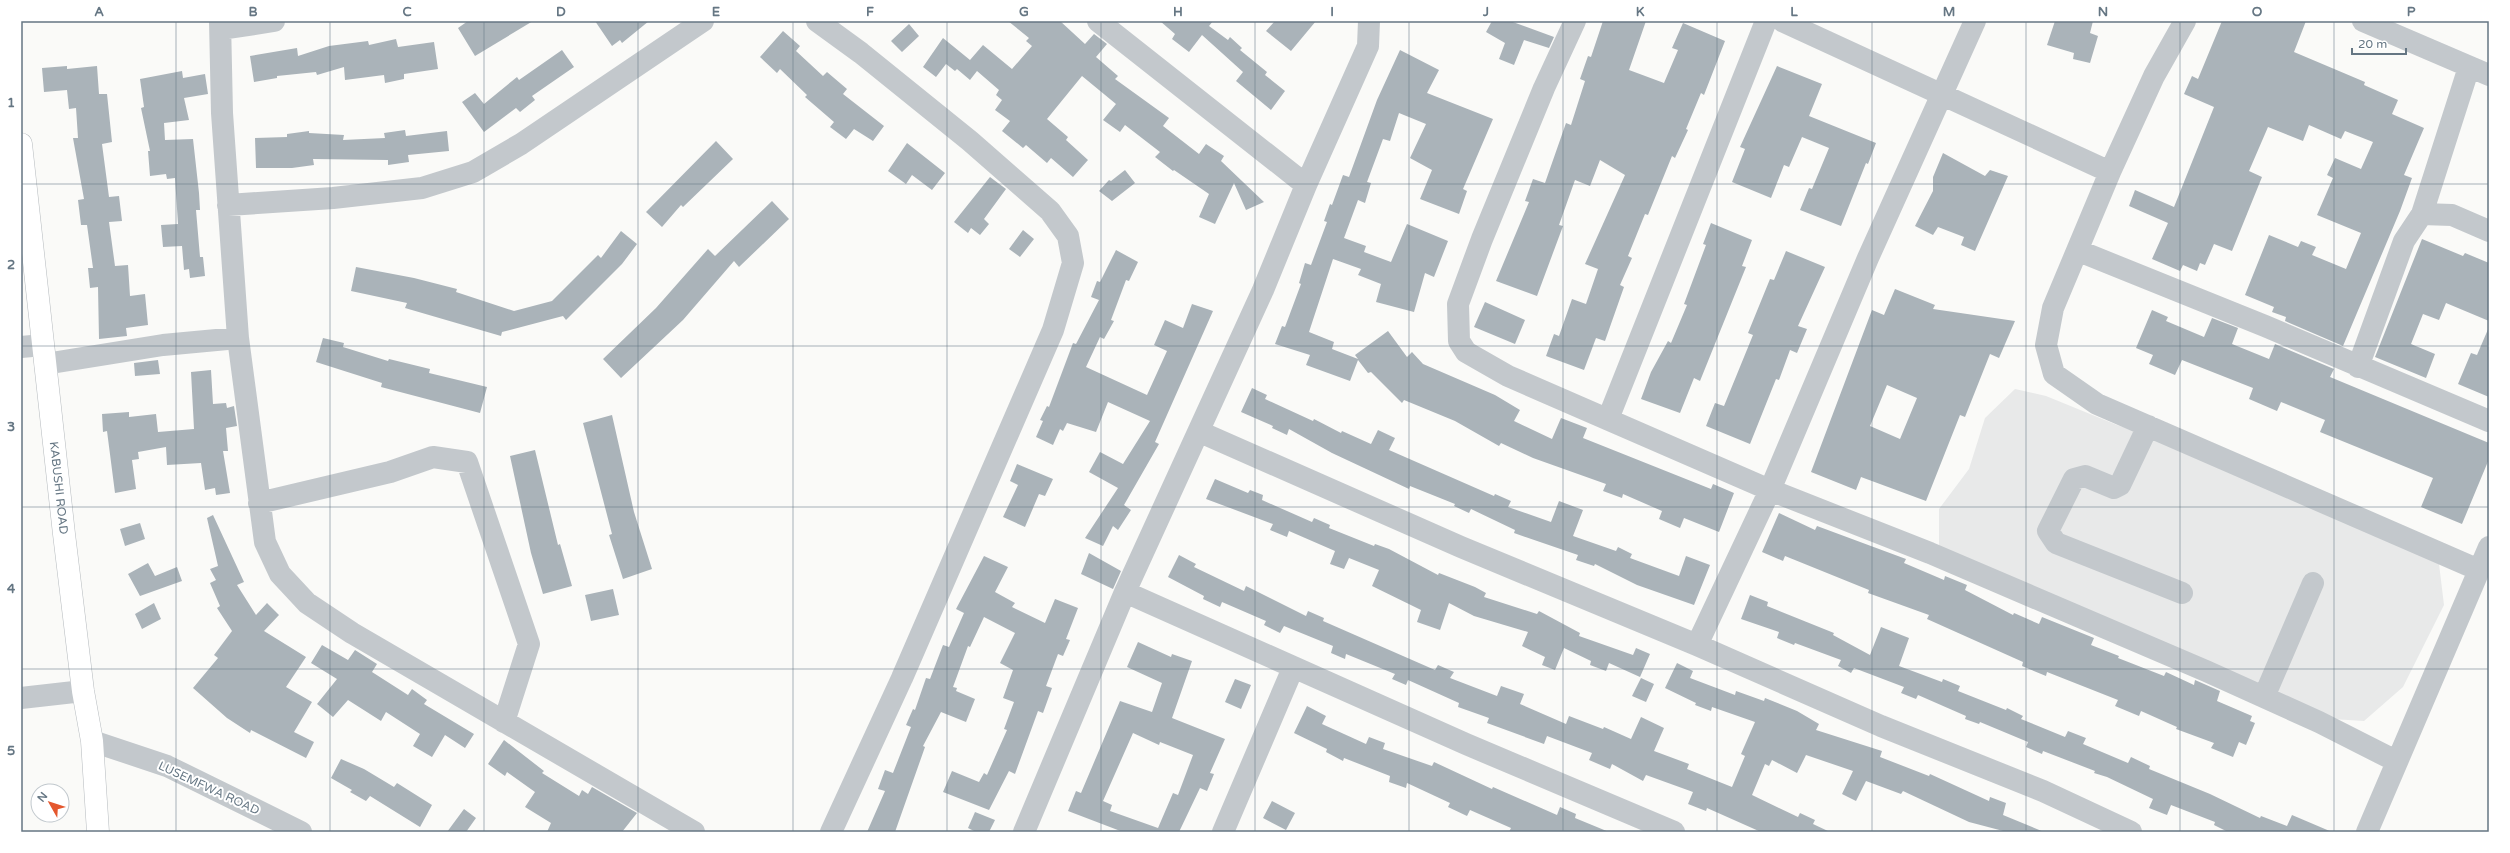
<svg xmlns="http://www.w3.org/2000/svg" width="2510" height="853" viewBox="0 0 2510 853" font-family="'Varela Round',sans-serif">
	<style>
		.built { fill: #e8e9e9 }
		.building { fill: #aab3b9; fill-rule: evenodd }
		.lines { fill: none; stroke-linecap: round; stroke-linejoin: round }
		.major-casing { stroke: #b5babe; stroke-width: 23 }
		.minor { stroke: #c3c8cc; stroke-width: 22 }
		.major { stroke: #fff; stroke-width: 22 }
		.grid { fill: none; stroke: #657683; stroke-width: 1; stroke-opacity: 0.55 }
		.labels { text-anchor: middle; stroke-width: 4; stroke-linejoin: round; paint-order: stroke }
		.street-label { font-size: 12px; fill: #657683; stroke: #fff }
		.neatline { fill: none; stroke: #657683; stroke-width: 1.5 }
		.grid-label { font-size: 13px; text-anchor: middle; font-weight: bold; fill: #657683 }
	</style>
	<rect width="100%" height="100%" fill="#fafaf8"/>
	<path class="built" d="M2015 389 2046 396 2117 425 2165 440 2439 564 2444 605 2403 687 2364 721 2332 719 1939 547V509L1969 469 1985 418Z"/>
	<path class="building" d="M468 21H533L475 56 458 28Z
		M595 21H649L622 43 620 40 612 46Z
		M1008 21H1060L1085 44 1094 34 1107 44 1096 57 1118 76 1115 79 1169 118 1163 126 1199 154 1206 144 1224 156 1221 161 1264 202 1246 210 1234 183 1215 224 1199 217 1209 194 1174 170 1173 171 1155 157 1160 152 1125 125 1120 132 1103 120 1116 104 1082 76 1047 119 1068 137 1066 140 1088 160 1073 177 1051 158 1047 163 1026 145 1023 148 1002 131 1010 121 995 110 1002 100 996 95 999 90 977 71 970 80 957 69 955 71 946 64 936 77 923 67 943 38 970 60 983 45 1012 69 1032 46 1026 41 1029 38Z
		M1160 21H1213L1209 26 1228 40 1230 37 1242 48 1240 50 1267 72 1265 75 1285 91 1271 110 1236 81 1243 72 1202 35 1189 52 1172 39 1175 34Z
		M1275 21H1316L1291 51 1266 31Z
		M1492 21H1510L1554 37 1549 48 1524 40 1514 65 1499 59 1505 43 1486 32Z
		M1603 21H1646L1629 70 1664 83 1678 50 1672 48 1683 23 1725 41 1704 95 1701 93 1686 129 1688 130 1675 158 1672 156 1648 215 1645 214 1628 256 1632 258 1620 285 1624 287 1605 341 1596 338 1584 370 1546 356 1554 334 1559 336 1572 299 1586 304 1598 269 1585 264 1625 175 1600 160 1590 186 1575 180 1559 225 1563 226 1537 296 1496 281 1529 202 1525 201 1533 179 1545 183 1566 123 1571 125 1585 81 1580 79 1588 56 1591 57Z
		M2055 21H2093L2090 33 2098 36 2090 63 2073 59 2074 53 2047 45Z
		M2222 21H2306L2294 52 2365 82 2364 85 2398 100 2392 114 2424 128 2404 175 2412 178 2400 211 2343 346 2285 321 2286 317 2272 312 2274 307 2245 295 2269 235 2298 247 2301 241 2316 247 2312 255 2346 269 2361 233 2317 215 2333 178 2327 175 2335 158 2361 169 2373 142 2345 131 2341 139 2309 125 2303 141 2268 127 2249 171 2262 177 2232 251 2214 244 2205 265 2200 263 2197 271 2183 265 2180 271 2152 259 2168 223 2129 206 2135 190 2174 207 2214 107 2184 94 2192 76 2198 79Z
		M909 24 919 36 902 52 891 41Z
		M783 31 800 46 796 51 823 76 827 72 847 89 843 94 884 126 873 141 854 129 846 139 830 127 834 122 805 97 807 95 780 69 777 73 760 57Z
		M396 39 398 47 434 42 438 69 404 74V79L385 83 384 75 345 80 344 67 317 75 316 72 277 76V78L254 82 250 56 297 48 298 56 329 46 368 41 369 45Z
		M562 50 574 67 532 96 535 100 520 112 516 108 484 132 462 102 475 93 484 104 517 77 519 80Z
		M1400 50 1439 70 1427 93 1493 119 1463 189 1467 191 1459 214 1420 199 1432 170 1410 158 1426 124 1399 113 1390 141 1383 139 1367 182 1371 183 1365 203 1358 200 1344 238 1366 246 1364 252 1391 262 1407 224 1448 241 1434 277 1425 273 1414 312 1376 302 1381 284 1358 275 1361 269 1333 259 1309 332 1334 342 1332 349 1358 359 1355 355 1388 331 1407 357 1412 352 1423 364 1495 395 1520 410 1514 421 1552 439 1561 418 1587 428 1583 438 1711 489 1713 484 1734 493 1719 532 1684 518 1680 528 1659 519 1662 511 1623 494 1622 498 1603 491 1606 484 1533 458 1501 443 1499 446 1455 421 1404 400 1402 403 1371 372 1368 373 1358 360 1350 381 1306 365 1310 355 1275 344 1282 326 1285 327 1301 284 1299 283 1305 263 1311 265 1327 222 1324 221 1330 204 1332 205 1343 175 1349 177 1377 100Z
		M67 66V69L97 66 99 94H107L112 142 102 144 109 197 119 196 122 221 109 222 115 266 128 265 130 296 145 294 148 325 126 328 127 336 99 339 98 287 90 288 88 268H93L87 225H81L78 200 84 199 73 138H78L76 108 69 109 67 90 44 92 42 68Z
		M1777 66 1822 84 1809 116 1876 143 1868 164 1866 163 1841 226 1800 210 1809 188 1812 189 1829 148 1802 137 1789 167 1784 165 1771 198 1732 182 1745 149 1740 147Z
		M182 71 183 78 205 74 208 94 184 98 189 120 164 123 165 140 193 139 199 193 200 210H196L200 257H203L205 276 190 278 189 269 184 270 182 246 163 247 161 225 178 224 175 178 167 179 166 174 150 176 148 151H150L141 108 144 107 140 79Z
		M405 130 406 136 447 131 449 151 408 155 409 162 388 165V160L313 159 314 165 292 168H256L255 138 287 137V134L309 131V133L344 135 343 140 385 138 384 133Z
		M716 141 733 159 683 207 681 205 662 227 646 212Z
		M907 143 945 173 932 190 912 175 906 184 888 171Z
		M1943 153 1985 176 1990 170 2008 176 1975 251 1961 245 1964 237 1938 227 1933 235 1915 226 1933 191V177Z
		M1125 170 1135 183 1112 201 1099 191 1109 180 1111 181Z
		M990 177 1006 189 984 219 989 224 980 235 971 228 968 233 954 222Z
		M772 201 789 219 739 267 734 261 683 320 621 378 603 359 656 308 708 249 715 256Z
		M1711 223 1752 240 1742 266 1746 267 1700 381 1694 378 1680 413 1641 399 1651 372 1668 341 1671 343 1687 305 1684 304 1706 245 1703 244Z
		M1023 230 1034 239 1020 257 1009 249Z
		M621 231 637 244 622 264 566 320 563 316 502 332 501 336 405 308 407 303 351 291 356 267 414 278 457 289 456 292 514 311 552 301 598 255 601 258Z
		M2422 239 2463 256 2465 253 2489 263V321L2446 303 2439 320 2423 314 2411 344 2435 354 2426 378 2375 357Z
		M1116 250 1138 262 1129 281 1126 280 1111 320 1114 321 1104 339 1100 337 1086 367 1147 395 1167 351 1154 345 1165 320 1183 328 1192 304 1213 311 1155 442 1159 444 1124 505 1131 510 1118 530 1113 526 1103 546 1085 538 1118 488 1089 472 1100 452 1123 464 1150 421 1108 402 1096 432 1067 423 1063 431 1060 429 1053 445 1036 437 1043 421 1040 420 1047 406 1049 407 1073 343 1076 344 1099 300 1091 297 1097 281 1100 282Z
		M1786 251 1825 267 1798 326 1807 329 1797 353 1790 350 1779 380 1776 379 1750 444 1706 426 1715 403 1724 406 1753 335 1748 333 1770 279 1774 280Z
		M1895 289 1935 305 1933 309 2015 321 1999 358 1990 354 1965 417 1960 415 1926 501 1861 477 1856 490 1811 472 1872 310 1884 315ZM1887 385 1917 398 1900 439 1870 426Z
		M1485 302 1525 320 1515 344 1474 327Z
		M2152 310 2168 317 2166 321 2204 337 2212 318 2238 328 2232 344 2269 359 2275 344 2334 369 2330 377 2489 443V459L2462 524 2421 507 2433 478 2320 432 2325 420 2281 402 2277 411 2249 399 2253 388 2182 360 2175 375 2149 364 2153 355 2136 348Z
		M2489 327V397L2458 384 2471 353 2477 355Z
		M323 338 344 343 343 347 388 361 389 359 430 369 429 373 487 387 480 413 381 387 382 383 316 362Z
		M158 360 160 374 135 376 134 363Z
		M211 370 213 404 226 403 227 408 234 406 237 426 226 428 228 451H223L230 493 216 495 215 488 205 490 201 463 167 465 166 447 138 452 139 459 132 460 136 489 115 493 107 431 103 432 102 414 129 412V417L156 414 158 432 194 429 191 372Z
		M1252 388 1267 395 1265 399 1313 421 1314 419 1341 433 1342 431 1371 444 1378 430 1395 438 1389 450 1494 496 1495 494 1511 501 1508 507 1551 522 1559 501 1583 510 1573 536 1616 551 1618 547 1632 554 1630 558 1679 576 1686 556 1710 565 1694 605 1637 585 1595 564 1594 566 1576 560 1578 555 1514 533 1515 530 1471 509 1469 513 1454 506 1455 504 1410 486 1409 489 1332 453 1289 429 1287 435 1272 428 1273 426 1241 412Z
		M612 415 634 512 652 569 623 579 609 535 612 534 583 423Z
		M535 450 558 545 560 544 572 586 543 594 531 553 510 456Z
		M1017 464 1053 479 1045 496 1039 494 1025 527 1003 517 1018 485 1010 481Z
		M1215 479 1248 493 1250 490 1263 495 1262 500 1312 522 1314 518 1330 525 1329 528 1374 546 1375 544 1389 549 1438 575 1439 573 1475 587 1486 593 1484 597 1537 614 1539 611 1580 633 1579 636 1633 655 1636 648 1650 654 1640 677 1609 663 1606 671 1590 665 1591 661 1564 648 1555 670 1542 665 1545 657 1522 646 1528 632 1474 616 1449 603 1440 630 1417 622 1421 610 1372 586 1379 570 1349 558 1344 569 1330 564 1335 551 1289 531 1287 537 1270 530 1273 524 1206 499Z
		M1779 513 1815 530 1817 526 1906 559 1904 563 1944 580 1945 576 1967 585 1965 590 2013 615 2014 613 2039 624 2042 617 2094 638 2091 645 2119 656 2118 658 2164 676 2166 672 2194 685 2195 680 2220 691 2217 701 2252 716 2250 721 2255 723 2246 745 2239 742 2233 757 2211 748 2214 743 2176 729 2177 727 2141 711 2139 716 2115 706 2118 700 2047 672 2046 676 2022 666 2023 662 1927 619 1929 615 1868 593 1869 590 1785 556 1783 561 1762 552Z
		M213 515 244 582 237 585 256 615 267 603 279 615 264 631 306 657 286 687 312 702 294 732 314 742 306 758 251 730 250 733 227 718 193 688 218 658 214 655 232 631 217 608 220 606 210 583 216 580 210 569 218 566 207 518Z
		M140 523 145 539 125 546 120 529Z
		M1089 553 1121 571 1113 589 1081 574Z
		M1179 555 1196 564 1194 567 1244 591 1246 586 1306 616 1308 611 1324 618 1323 621 1435 670 1438 665 1454 672 1450 678 1497 696 1501 686 1524 694 1520 704 1566 724 1569 716 1603 729 1604 727 1631 739 1641 717 1664 728 1654 751 1689 764 1687 769 1732 787 1745 756 1741 754 1755 722 1712 707 1711 711 1695 705 1696 703 1665 688 1677 663 1693 671 1690 678 1735 695 1736 691 1764 701 1765 698 1797 711 1819 724 1816 730 1882 751 1880 757 1929 776 1930 774 1989 801 1990 797 2006 803 2003 815 2044 832H2007L1969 822 1903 791 1901 794 1866 781 1856 801 1842 794 1853 771 1806 755 1797 773 1772 760 1769 766 1765 764 1752 795 1798 817 1800 813 1815 820 1813 824 1830 832H1761L1707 808 1706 811 1688 804 1693 792 1646 775 1643 781 1612 764 1610 769 1589 760 1592 753 1547 736 1544 744 1487 723 1489 718 1458 707 1459 703 1408 680 1406 685 1392 679 1395 674 1346 654 1345 659 1331 653 1333 646 1284 626 1280 633 1264 625 1266 621 1222 602 1220 607 1203 599 1204 596 1168 577Z
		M984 556 1008 567 995 592 1015 603 1012 607 1045 623 1055 599 1078 608 1066 639 1070 640 1063 656 1058 654 1046 686 1052 688 1043 713 1038 711 1015 774 1009 771 989 810 943 792 952 771 979 782 984 773 987 775 1007 730 1004 729 1014 702 1003 698 1013 670 1000 663 1015 633 984 617 970 647 968 646 953 687 957 688 956 691 975 699 966 722 941 712 923 746 925 747 895 832H867L885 791 878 789 885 770 893 773 911 727 906 725 913 709 915 710 926 678 930 679 943 645 949 647 964 613 956 609Z
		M148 563 155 576 177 567 182 581 140 596 128 574Z
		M613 589 619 615 591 621 585 595Z
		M1750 595 1768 602 1767 606 1834 633 1833 635 1870 655 1881 627 1909 638 1899 666 1942 682 1943 679 1960 686 1958 691 2006 710 2007 708 2023 716 2021 719 2065 737 2068 731 2086 738 2083 744 2128 763 2131 757 2150 766 2149 769 2210 794 2260 818 2261 816 2287 826 2292 815 2332 832H2228L2214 825 2215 822 2171 805 2167 815 2149 808 2153 799 2107 777 2094 773 2095 771 2043 751 2042 754 2026 747 2028 742 1980 722 1979 724 1965 719 1966 716 1918 695 1916 699 1901 693 1904 687 1854 668 1851 673 1838 666 1841 660 1795 643 1794 645 1777 638 1779 632 1741 619Z
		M154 603 161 619 142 629 135 614Z
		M1138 642 1171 657 1172 654 1192 661 1172 718 1225 739 1210 773 1214 774 1207 791 1200 788 1179 832H1123L1068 811 1076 791 1081 793 1120 701 1152 712 1162 683 1127 667ZM1133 733 1159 745 1160 742 1193 755 1178 795 1173 793 1158 828 1110 811 1112 805 1103 801Z
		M322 645 348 660 355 650 377 664 372 672 408 695 412 689 427 700 424 704 474 734 465 748 445 735 432 757 413 746 420 734 386 712 381 721 348 700 333 717 317 704 337 679 311 663Z
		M1641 678 1654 684 1646 702 1632 696Z
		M1235 679 1251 685 1241 709 1225 702Z
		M1307 706 1326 716 1322 724 1366 744 1369 737 1385 743 1383 749 1432 766 1434 762 1492 789 1493 787 1557 815 1560 807 1576 814 1575 818 1609 832H1509L1511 828 1470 810 1467 816 1448 807 1450 803 1407 783 1406 788 1389 782 1390 776 1344 758 1343 761 1326 752 1327 749 1294 733Z
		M504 740 544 771 542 773 579 796 582 790 588 794 592 787 637 813 622 832H547L551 823 525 807 535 792 507 772 505 776 488 764Z
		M341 759 364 769 394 787 397 783 432 805 420 827 370 796 366 801 350 792 352 790 331 778Z
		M1272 801 1295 813 1286 830 1263 818Z
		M464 809 476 818 466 832H447Z
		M975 812 995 820 989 832H976L968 828Z"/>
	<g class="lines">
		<defs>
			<g id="major">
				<path id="s1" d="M21 144 64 534 83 691 92 741 98 832"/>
			</g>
		</defs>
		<use href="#major" class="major-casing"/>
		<path class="minor" d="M220 21 222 113 238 338 265 542 280 574 307 603 352 633 694 832
			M817 21 861 53 970 141 1050 211 1068 236 1073 263 1053 330 902 678 831 832
			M1098 21 1306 185
			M1575 21 1544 88 1482 239 1458 304 1459 341 1466 352 1508 376 1770 490 1930 553 2206 671 2319 722 2396 761
			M1782 21 2110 172
			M2185 21 2154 76 2110 172 2053 308 2046 345 2054 374 2097 404 2479 570
			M2363 21 2489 75
			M222 29 274 21
			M228 205 333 198 422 188 473 172 521 144 703 21
			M2422 214 2469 67
			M2079 251 2265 326 2489 421
			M21 347 43 345
			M45 364 163 345 238 338
			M2358 367 2404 241 2422 214 2452 215 2489 231
			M1608 419 1766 21
			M2148 426 2120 485 2114 488 2085 476 2074 479 2048 531 2056 543 2182 593
			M1200 432 1461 547 1697 645 1881 726 2043 791 2131 832
			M259 503 390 472 433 457 467 462 529 644 504 722
			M1125 592 1466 744 1674 832
			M1697 645 1770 490 1868 258 1975 21
			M2264 697 2313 583
			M21 698 83 691
			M92 741 167 766 301 832
			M1024 832 1125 592 1263 290 1306 185 1368 46 1369 21
			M1223 832 1293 668
			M2367 832 2489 547"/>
		<use href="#major" class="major"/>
	</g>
	<path class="grid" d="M176 21V832M330 21V832M484 21V832M638 21V832M793 21V832M947 21V832M1101 21V832M1255 21V832M1409 21V832M1563 21V832M1717 21V832M1872 21V832M2026 21V832M2180 21V832M2334 21V832M21 184H2489M21 346H2489M21 507H2489M21 669H2489"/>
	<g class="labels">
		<g class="street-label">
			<text dy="4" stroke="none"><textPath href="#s1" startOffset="346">KABUSHI ROAD</textPath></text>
			<text transform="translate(209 788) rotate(25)" y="4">LUSEMFWA ROAD</text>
		</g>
	</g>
	<rect width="2510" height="853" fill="none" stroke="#ffffff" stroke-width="44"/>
	<g transform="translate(50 803) rotate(309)"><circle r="19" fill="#ffffff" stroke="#c1c8cd"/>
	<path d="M0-3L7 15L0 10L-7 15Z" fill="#e4572e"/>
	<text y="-6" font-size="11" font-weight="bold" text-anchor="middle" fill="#657683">N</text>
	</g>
	<path d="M2352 48v6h54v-6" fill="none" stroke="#657683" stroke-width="2"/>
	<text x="2358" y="48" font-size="12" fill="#657683" stroke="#ffffff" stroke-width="3" paint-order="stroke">20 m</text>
	<rect x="22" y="22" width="2466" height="809" class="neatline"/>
	<g class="grid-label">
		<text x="99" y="16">A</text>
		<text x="253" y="16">B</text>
		<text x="407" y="16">C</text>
		<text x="561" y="16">D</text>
		<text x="716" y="16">E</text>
		<text x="870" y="16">F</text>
		<text x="1024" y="16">G</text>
		<text x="1178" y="16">H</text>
		<text x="1332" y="16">I</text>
		<text x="1486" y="16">J</text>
		<text x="1640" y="16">K</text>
		<text x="1794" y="16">L</text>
		<text x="1949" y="16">M</text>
		<text x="2103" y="16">N</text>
		<text x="2257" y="16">O</text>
		<text x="2411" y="16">P</text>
		<text x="11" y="107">1</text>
		<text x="11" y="269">2</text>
		<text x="11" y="431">3</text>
		<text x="11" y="593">4</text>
		<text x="11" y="755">5</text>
	</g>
</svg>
